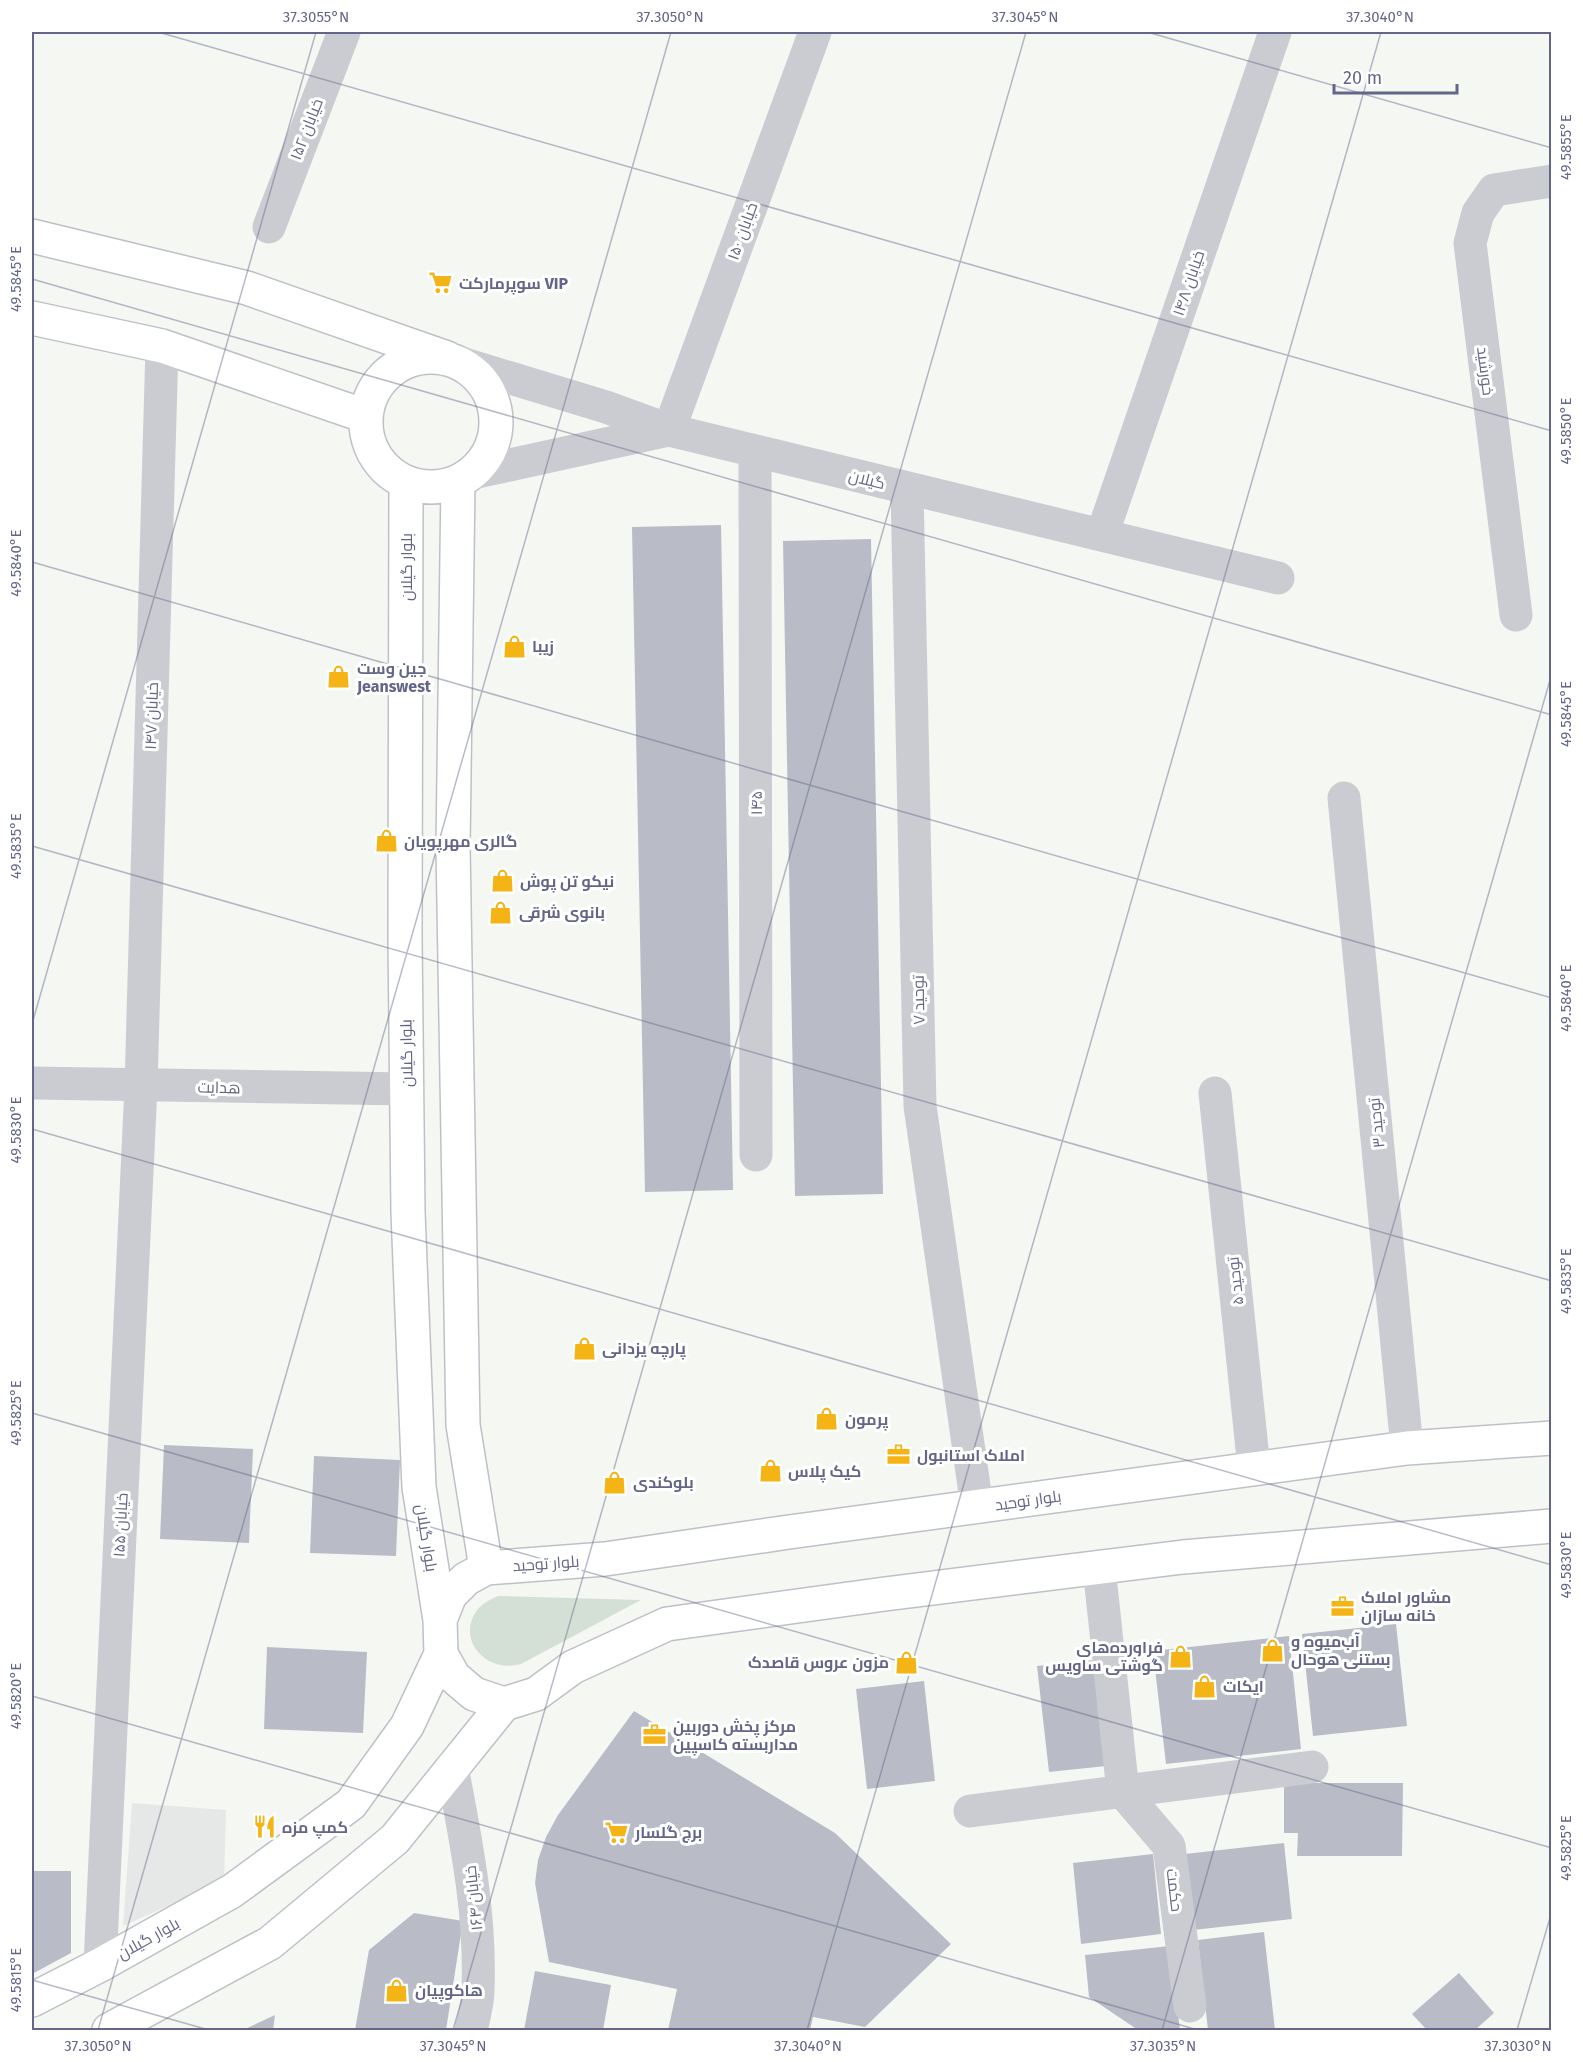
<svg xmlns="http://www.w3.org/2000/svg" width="1583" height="2062" viewBox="0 0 1583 2062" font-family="'Fira Sans',Cairo,sans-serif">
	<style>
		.built { fill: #e6e8e7 }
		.green { fill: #d4e0d5 }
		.building { fill: #b9bcc6 }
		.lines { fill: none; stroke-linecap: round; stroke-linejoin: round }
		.secondary-casing { stroke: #bfc0c7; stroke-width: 36 }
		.minor { stroke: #cbccd1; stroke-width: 33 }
		.secondary { stroke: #fff; stroke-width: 33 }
		.ticks { fill: none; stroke: #636688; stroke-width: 1.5; stroke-opacity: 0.45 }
		.labels { text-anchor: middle; stroke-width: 6; stroke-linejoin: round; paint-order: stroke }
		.street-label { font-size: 16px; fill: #636688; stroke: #fff }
		.poi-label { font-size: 16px; font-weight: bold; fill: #636688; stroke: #fff; text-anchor: start }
		.neatline { fill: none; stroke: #636688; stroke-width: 2 }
		.ticks-label { font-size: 15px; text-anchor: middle; fill: #636688 }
	</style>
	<rect width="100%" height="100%" fill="#f5f7f3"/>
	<path class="built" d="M132 1803 226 1810 224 1881 123 1926Z"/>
	<path class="green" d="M498 1596 641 1600 521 1664C485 1674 455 1638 478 1609 483 1603 491 1599 498 1596Z"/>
	<path class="building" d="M721 525 733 1190 645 1192 632 527Z
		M871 539 883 1194 795 1196 783 541Z
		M164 1445 253 1449 249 1543 160 1539Z
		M314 1456 400 1460 396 1556 310 1553Z
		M1396 1624 1407 1726 1313 1736 1302 1634Z
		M1289 1636 1301 1749 1166 1764 1153 1651Z
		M267 1647 367 1652 363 1733 264 1729Z
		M1095 1660 1106 1766 1049 1772 1037 1666Z
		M924 1681 935 1781 867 1789 856 1689Z
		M634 1711 835 1833 951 1944 865 2027 813 2017 810 2030H668L677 1989 549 1962 535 1883 538 1860 546 1837 558 1815Z
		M1284 1783H1403L1402 1856H1297L1298 1833H1284Z
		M1284 1843 1292 1919 1193 1930 1185 1854Z
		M1153 1854 1161 1934 1081 1944 1073 1863Z
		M32 1871H71V1953L32 1974Z
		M414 1913 463 1921 446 2030H355L369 1950Z
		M1264 1932 1275 2030H1208L1198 1940Z
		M1170 1946 1180 2030H1138L1089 1997 1085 1955Z
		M535 1971 611 1985 603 2030H524Z
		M1459 1973 1494 2013 1475 2030H1427L1412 2014Z
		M275 2015 273 2030H243Z"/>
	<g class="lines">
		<defs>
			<path id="secondary" d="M32 236 247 288 447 358
				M32 318 162 346 365 416
				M366 422a65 65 0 1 1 130 0a65 65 0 1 1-130 0Z
				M458 482 453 847 463 1425 486 1568
				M406 484 405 939 408 1212 419 1487 440 1620
				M1552 1438 1407 1448 789 1532 605 1559 486 1568 466 1579 450 1595 440 1620 441 1654 454 1677 474 1694 504 1704 536 1694 573 1667 667 1624 885 1594 1183 1557 1552 1526
				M32 2000 100 1965 232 1891 351 1804 407 1726 441 1654
				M109 2030 270 1943 395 1839 504 1704"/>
		</defs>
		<use href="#secondary" class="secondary-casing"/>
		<path class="minor" d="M269 227 344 32
			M461 363 606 407 669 430 1278 578
			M669 430 815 32
			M755 452 756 1155
			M473 473 669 430
			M907 488 920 1106 977 1507
			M1102 535 1275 32
			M1516 615 1470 243 1478 213 1494 190 1552 181
			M1344 798 1407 1448
			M32 1083 407 1089
			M1215 1093 1254 1468
			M1099 1567 1123 1792 1169 1846 1190 2006
			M452 1767C466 1841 481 1914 478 1990 478 2003 474 2017 471 2030
			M970 1811 1312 1767
			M100 1965 141 1086 162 346"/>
		<use href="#secondary" class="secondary"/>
	</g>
	<path class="ticks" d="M158 32 1552 431M1147 32 1552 148M32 279 1552 715M32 562 1552 998M32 846 1552 1281M32 1024 316 32M32 1129 1552 1565M32 1413 1552 1848M32 1696 1198 2030M32 1980 209 2030M98 2030 671 32M453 2030 1026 32M807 2030 1381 32M1162 2030 1552 673M1517 2030 1552 1911"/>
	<defs>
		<symbol id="supermarket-bare" viewBox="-9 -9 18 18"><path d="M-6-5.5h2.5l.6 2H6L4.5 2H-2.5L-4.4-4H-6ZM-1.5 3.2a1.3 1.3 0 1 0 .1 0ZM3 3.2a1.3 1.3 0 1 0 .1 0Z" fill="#f5b415" stroke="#fff" stroke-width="2.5" paint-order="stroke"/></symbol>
		<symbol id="shop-bare" viewBox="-9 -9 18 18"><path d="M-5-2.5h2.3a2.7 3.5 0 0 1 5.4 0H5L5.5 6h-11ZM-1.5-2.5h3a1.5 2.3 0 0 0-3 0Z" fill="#f5b415" stroke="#fff" stroke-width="2.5" paint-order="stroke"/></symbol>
		<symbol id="office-bare" viewBox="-9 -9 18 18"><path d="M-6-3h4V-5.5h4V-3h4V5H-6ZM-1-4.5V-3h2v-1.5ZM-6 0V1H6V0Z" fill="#f5b415" stroke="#fff" stroke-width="2.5" paint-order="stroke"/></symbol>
		<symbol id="restaurant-bare" viewBox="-9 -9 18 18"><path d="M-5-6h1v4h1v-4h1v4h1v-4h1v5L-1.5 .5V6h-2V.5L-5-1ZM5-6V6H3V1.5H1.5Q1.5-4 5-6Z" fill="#f5b415" stroke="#fff" stroke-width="2.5" paint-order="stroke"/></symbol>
	</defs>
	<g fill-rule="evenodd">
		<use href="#supermarket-bare" x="424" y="266" width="33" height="33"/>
		<use href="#shop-bare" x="498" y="630" width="33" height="33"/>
		<use href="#shop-bare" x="322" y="660" width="33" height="33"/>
		<use href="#shop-bare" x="370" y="824" width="33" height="33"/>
		<use href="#shop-bare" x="486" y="864" width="33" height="33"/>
		<use href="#shop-bare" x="484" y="896" width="33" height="33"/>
		<use href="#shop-bare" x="568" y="1332" width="33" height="33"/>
		<use href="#shop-bare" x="810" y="1402" width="33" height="33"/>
		<use href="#office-bare" x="882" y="1438" width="33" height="33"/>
		<use href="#shop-bare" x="754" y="1454" width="33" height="33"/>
		<use href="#shop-bare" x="598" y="1466" width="33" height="33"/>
		<use href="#office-bare" x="1326" y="1590" width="33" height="33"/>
		<use href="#shop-bare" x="1256" y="1634" width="33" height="33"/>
		<use href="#shop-bare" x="1164" y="1640" width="33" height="33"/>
		<use href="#shop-bare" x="890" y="1646" width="33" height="33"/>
		<use href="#shop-bare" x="1188" y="1670" width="33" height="33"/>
		<use href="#office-bare" x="638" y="1718" width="33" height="33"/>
		<use href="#restaurant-bare" x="248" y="1810" width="33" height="33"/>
		<use href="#supermarket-bare" x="600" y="1816" width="33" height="33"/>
		<use href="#shop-bare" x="380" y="1974" width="33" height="33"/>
	</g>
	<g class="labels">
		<g class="street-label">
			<text transform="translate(306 129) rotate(-69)" y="6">خیابان ۱۵۲</text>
			<text transform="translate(742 231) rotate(-70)" y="6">خیابان ۱۵۰</text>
			<text transform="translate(1188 283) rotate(-71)" y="6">خیابان ۱۴۸</text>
			<text transform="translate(1486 371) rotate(83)" y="6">خورشید</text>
			<text transform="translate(867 479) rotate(14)" y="6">گیلان</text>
			<text transform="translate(406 567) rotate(-90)" y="6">بلوار گیلان</text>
			<text transform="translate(151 716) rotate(-88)" y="6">خیابان ۱۴۷</text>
			<text transform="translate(756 803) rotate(-90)" y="6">۱۴۵</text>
			<text transform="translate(918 1000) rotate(-91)" y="6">توحید ۷</text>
			<text transform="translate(406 1053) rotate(-91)" y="6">بلوار گیلان</text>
			<text transform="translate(219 1087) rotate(1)" y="6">هدایت</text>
			<text transform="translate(1376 1123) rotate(-96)" y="6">توحید ۳</text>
			<text transform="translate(1235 1281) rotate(-96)" y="6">توحید ۵</text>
			<text transform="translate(1028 1500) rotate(-8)" y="6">بلوار توحید</text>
			<text transform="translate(120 1525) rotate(-87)" y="6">خیابان ۱۵۵</text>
			<text transform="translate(427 1538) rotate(81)" y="6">بلوار گیلان</text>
			<text transform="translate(546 1563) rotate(-4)" y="6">بلوار توحید</text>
			<text transform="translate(1175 1890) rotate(83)" y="6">حکمت</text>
			<text transform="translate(473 1898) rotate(-96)" y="6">۱۶۴ خیابان</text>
			<text transform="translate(148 1938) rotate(-29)" y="6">بلوار گیلان</text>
		</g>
		<g class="poi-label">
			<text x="459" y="289">سوپرمارکت VIP</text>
			<text x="532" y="652">زیبا</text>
			<text x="357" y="674">جین وست<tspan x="357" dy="18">Jeanswest</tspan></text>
			<text x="404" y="847">گالری مهرپویان</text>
			<text x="520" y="887">نیکو تن پوش</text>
			<text x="519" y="918">بانوی شرقی</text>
			<text x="602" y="1354">پارچه یزدانی</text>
			<text x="845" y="1425">پرمون</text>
			<text x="917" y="1461">املاک استانبول</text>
			<text x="788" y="1477">کیک پلاس</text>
			<text x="633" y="1488">بلوکندی</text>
			<text x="1361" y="1603">مشاور املاک<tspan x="1361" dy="18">خانه سازان</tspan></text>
			<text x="1291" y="1647">آب‌میوه و<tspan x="1291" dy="18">بستنی هوحال</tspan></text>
			<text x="1163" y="1653" text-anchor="end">فراورده‌های<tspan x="1163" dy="18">گوشتی ساویس</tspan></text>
			<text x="889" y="1668" text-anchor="end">مزون عروس قاصدک</text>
			<text x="1223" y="1692">ایکات</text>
			<text x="673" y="1732">مرکز پخش دوربین<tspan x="673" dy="18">مداربسته کاسپین</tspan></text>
			<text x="282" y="1833">کمپ مزه</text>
			<text x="635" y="1838">برج گلسار</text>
			<text x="415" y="1996">هاکوپیان</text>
		</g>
	</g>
	<rect width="1583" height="2062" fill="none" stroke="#ffffff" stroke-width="66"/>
	<path d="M1334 84v9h123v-9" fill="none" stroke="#636688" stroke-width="3"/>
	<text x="1343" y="84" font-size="18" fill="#636688" stroke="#ffffff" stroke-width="4.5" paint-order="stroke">20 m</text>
	<rect x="33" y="33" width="1517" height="1996" class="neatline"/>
	<g class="ticks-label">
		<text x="316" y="22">37.3055°N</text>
		<text x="670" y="22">37.3050°N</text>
		<text x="1025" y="22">37.3045°N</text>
		<text x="1380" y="22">37.3040°N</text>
		<text transform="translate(1566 147) rotate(-90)" y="5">49.5855°E</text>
		<text transform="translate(16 279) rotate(-90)" y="5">49.5845°E</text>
		<text transform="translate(1566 431) rotate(-90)" y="5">49.5850°E</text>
		<text transform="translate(16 563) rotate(-90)" y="5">49.5840°E</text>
		<text transform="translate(1566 714) rotate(-90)" y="5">49.5845°E</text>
		<text transform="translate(16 846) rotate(-90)" y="5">49.5835°E</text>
		<text transform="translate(1566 998) rotate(-90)" y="5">49.5840°E</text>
		<text transform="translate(16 1130) rotate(-90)" y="5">49.5830°E</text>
		<text transform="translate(1566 1281) rotate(-90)" y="5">49.5835°E</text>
		<text transform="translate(16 1413) rotate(-90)" y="5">49.5825°E</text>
		<text transform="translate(1566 1565) rotate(-90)" y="5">49.5830°E</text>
		<text transform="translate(16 1696) rotate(-90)" y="5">49.5820°E</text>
		<text transform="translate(1566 1848) rotate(-90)" y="5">49.5825°E</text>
		<text transform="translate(16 1980) rotate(-90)" y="5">49.5815°E</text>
		<text x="98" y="2051">37.3050°N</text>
		<text x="453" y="2051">37.3045°N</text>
		<text x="808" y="2051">37.3040°N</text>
		<text x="1163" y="2051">37.3035°N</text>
		<text x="1518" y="2051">37.3030°N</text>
	</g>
</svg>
